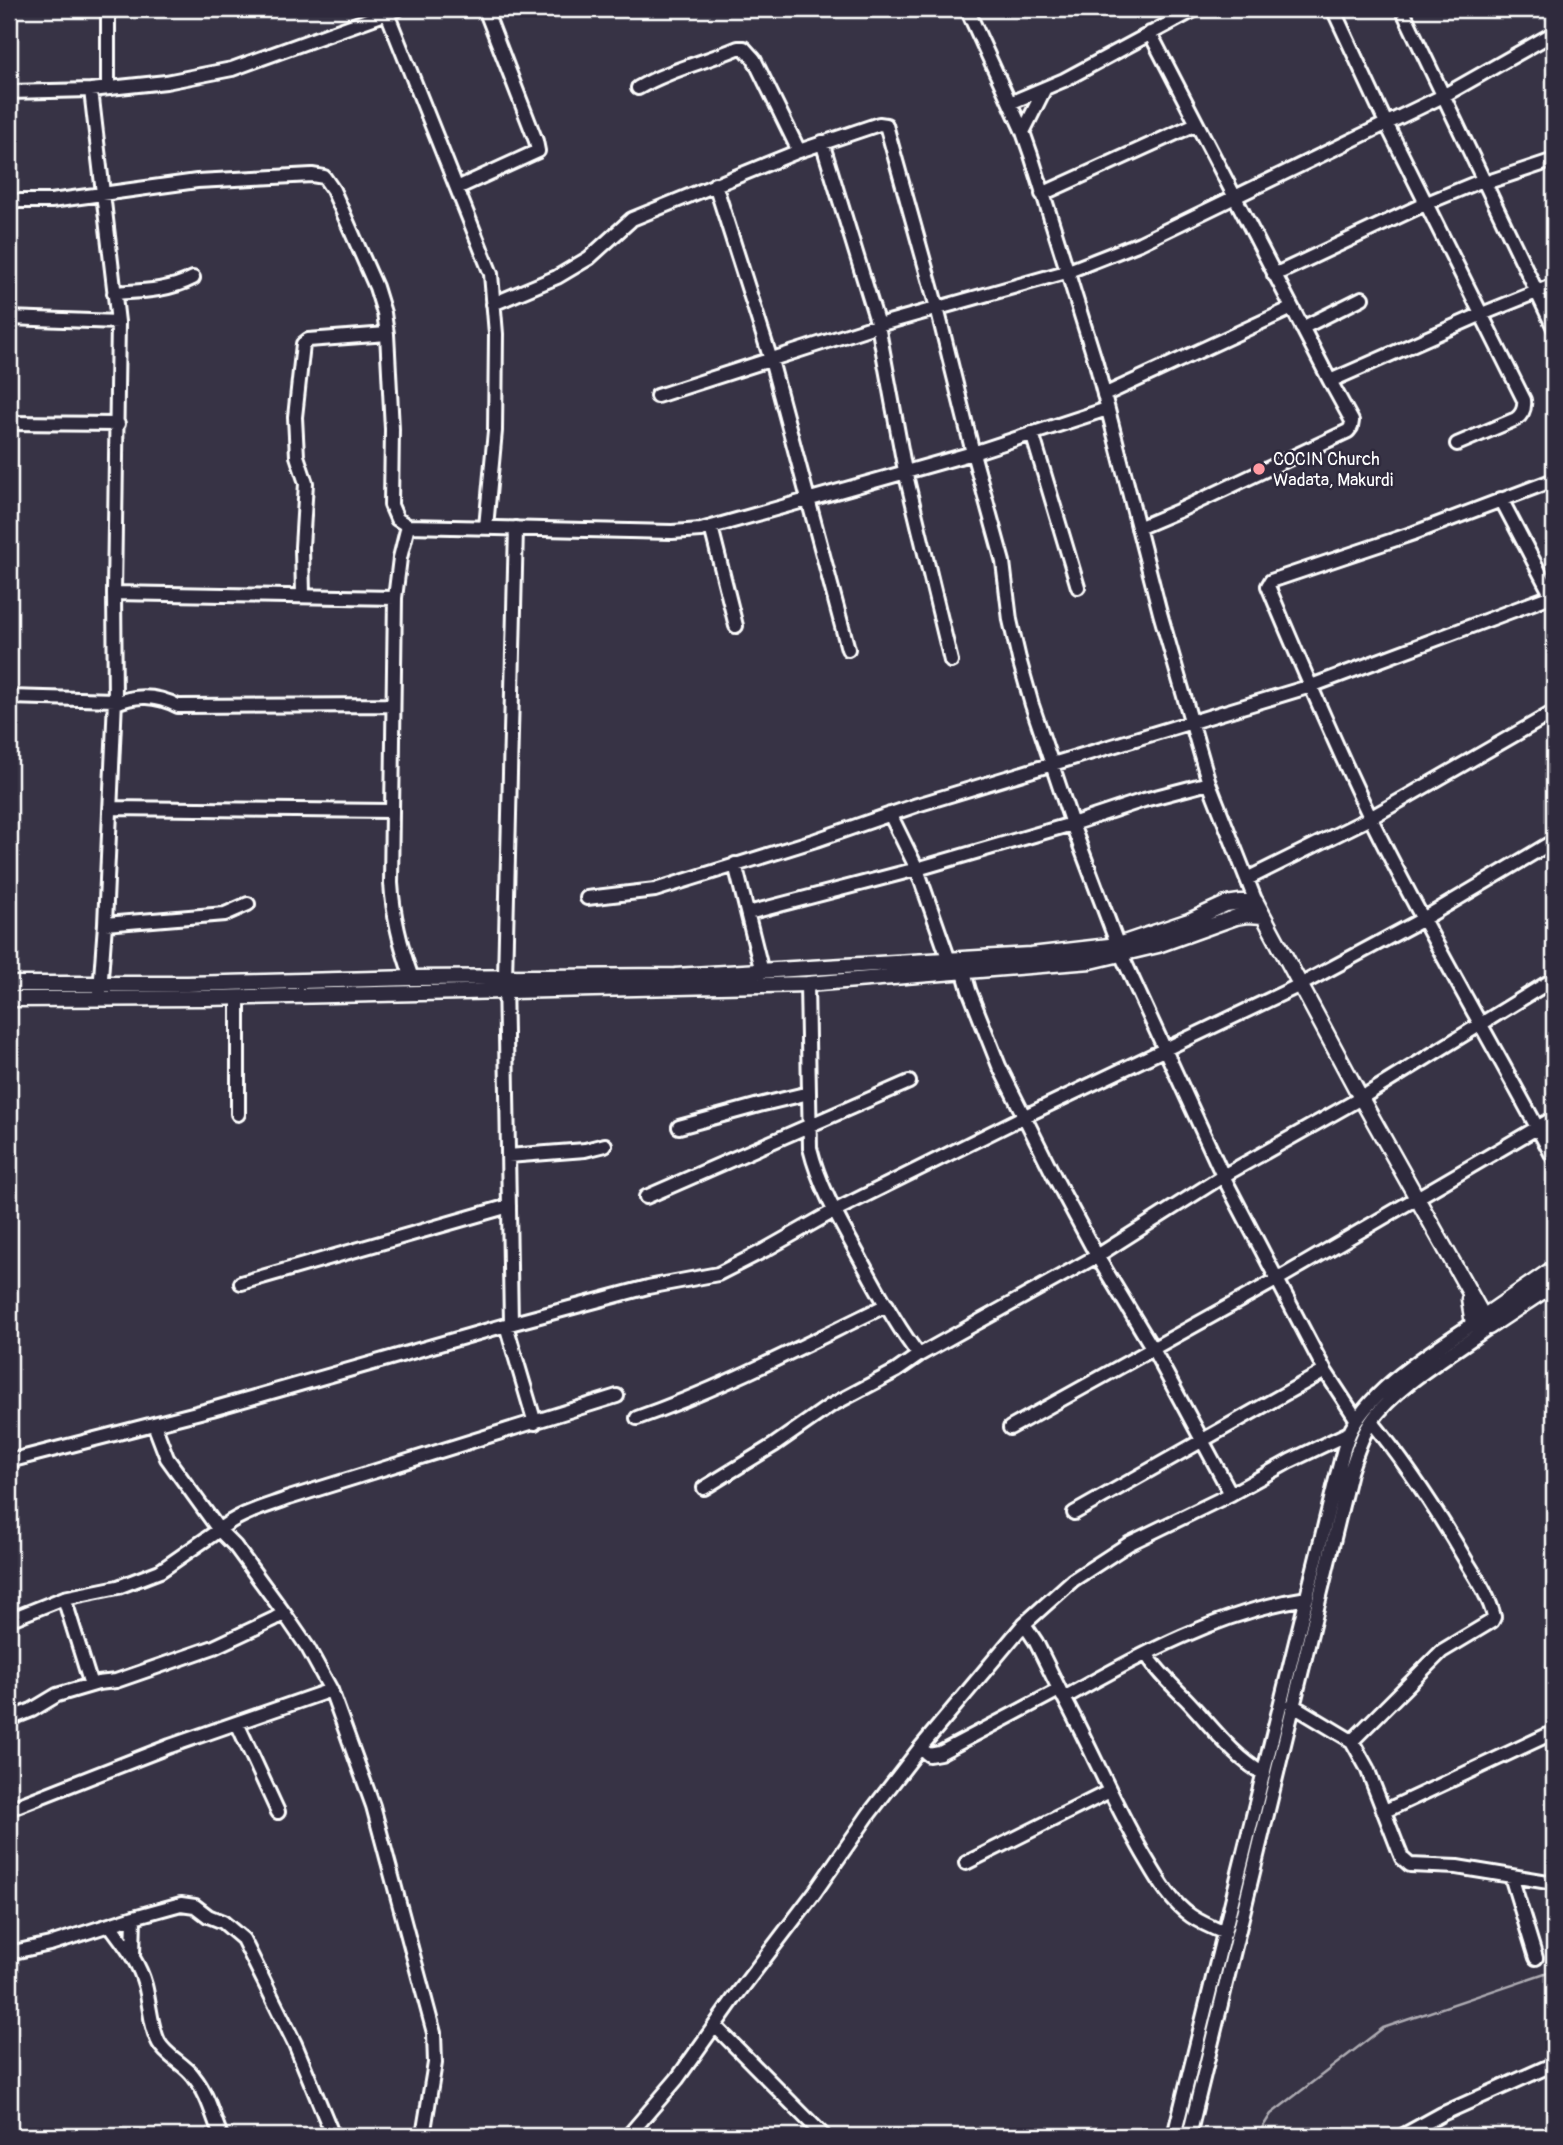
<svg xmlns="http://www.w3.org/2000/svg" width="1563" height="2145" viewBox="0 0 1563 2145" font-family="Pangolin,sans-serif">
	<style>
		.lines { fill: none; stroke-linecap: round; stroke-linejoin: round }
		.stream { stroke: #adabb2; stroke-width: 2.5 }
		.minor-casing { stroke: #fff; stroke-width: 18 }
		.major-casing { stroke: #fff; stroke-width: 19 }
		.minor { stroke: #2f2a3d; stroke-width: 12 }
		.major { stroke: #2f2a3d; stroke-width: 14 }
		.poi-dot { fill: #ff9aa2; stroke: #2f2a3d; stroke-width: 2.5 }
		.labels { text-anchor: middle; stroke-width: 5; stroke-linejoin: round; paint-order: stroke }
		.poi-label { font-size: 18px; fill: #fff; stroke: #2f2a3d; text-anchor: start }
	</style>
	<rect width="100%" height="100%" fill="#373345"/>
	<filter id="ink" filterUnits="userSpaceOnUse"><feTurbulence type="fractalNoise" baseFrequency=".0143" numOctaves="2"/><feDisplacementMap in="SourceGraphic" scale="14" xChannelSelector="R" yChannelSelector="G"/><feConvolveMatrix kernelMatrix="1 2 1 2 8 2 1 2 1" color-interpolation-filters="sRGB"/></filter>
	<g filter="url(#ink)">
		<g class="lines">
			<path class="stream" d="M1257 2136 1271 2114 1383 2028 1554 1970"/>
			<defs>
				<path id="minor" d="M967 9 1023 132 1031 155 1096 363 1160 613 1209 783 1256 902
					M1333 9 1386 123 1524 400C1525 408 1523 414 1516 419L1457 444
					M1402 9 1554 328
					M387 13 491 274 496 334 495 431 486 527
					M1150 33 1330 381 1482 314 1554 285
					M108 88V9
					M638 88C669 70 705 62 738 48H744L754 59 799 151
					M91 90 118 322 114 593 115 700 105 924 100 991
					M9 92 91 90 166 82 232 69 398 9
					M1010 103 1064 80 1196 9
					M1023 132 1044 90
					M822 142 878 325 905 471 951 661
					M1485 183 1554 160
					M715 184 771 360 848 649
					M457 188 538 151 536 141 485 9
					M1042 194 1196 124
					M9 201H51L197 181 312 175 324 177 333 190 376 287 384 313 387 334 392 429 391 505 397 519 408 526
					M1274 275 1427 203 1483 180
					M114 293C142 291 168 291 193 278
					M493 304 557 277 589 258 632 219 799 151 879 124 886 125 937 308 973 453 1003 562 1010 620 1019 659 1032 705 1072 824 1121 954 1223 1176 1325 1371 1357 1420
					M9 318 118 322
					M1302 328 1362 298
					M1104 395 1292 308
					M657 396 878 325 1066 272 1140 243 1443 96 1554 33
					M9 423 118 424
					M1032 433 1078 587
					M1554 480 1414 533 1271 581 1268 586C1301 664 1334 743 1371 819 1428 935 1494 1045 1554 1159
					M1501 499 1554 600
					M711 527 736 626
					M1138 528 1178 511 1348 431 1351 427 1352 421 1330 381
					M114 593 395 598 400 558 408 526 672 532 701 530 973 453 1107 409
					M303 596 302 547 306 483 297 456 295 417 303 344 308 340 387 334
					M395 598 391 883C393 915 401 948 412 978
					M9 697 115 700
					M114 704C136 694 156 695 178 706L393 705
					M111 808 392 811
					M890 814 917 869 951 966
					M735 864 762 972
					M1247 879 1370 818 1554 712
					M587 898 655 890 816 840 917 805 1311 686 1554 595
					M748 913 917 869 1072 824 1144 800 1209 783
					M105 924 225 914 248 904
					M961 962 969 990 999 1066 1055 1178 1097 1256 1153 1349 1231 1494
					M807 984 810 1148C820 1189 842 1225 862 1262 880 1294 897 1327 919 1355L1097 1256 1223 1176 1361 1098 1554 979
					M238 1114V997
					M679 1127 759 1105 809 1093
					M508 1156 585 1150 605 1145
					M646 1197 909 1082
					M241 1283 509 1206
					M511 1323 505 978 516 528
					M506 1325 535 1423
					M637 1418C723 1388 804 1345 887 1305
					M154 1424 167 1458 219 1530C239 1513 265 1507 289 1498L617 1396
					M1010 1428 1278 1279 1554 1118
					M9 1461 212 1409 506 1325 648 1287 718 1274 765 1250 834 1211 1025 1116 1300 985 1423 919 1554 841
					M704 1488 774 1445 830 1406 896 1371 919 1355
					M1074 1513 1325 1371
					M64 1598 91 1685
					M9 1620 64 1598 118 1587 160 1571 219 1530 235 1546 284 1613 308 1648 331 1690 373 1806 434 2033 435 2063 423 2136
					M1024 1624 1036 1642 1063 1697
					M1146 1654C1158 1672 1171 1684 1186 1699 1211 1725 1232 1756 1264 1774
					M1292 1705 1352 1741 1367 1768 1398 1848 1402 1858 1410 1865 1457 1867 1554 1883
					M9 1719 32 1710 57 1695 98 1683 116 1681 214 1647 274 1619 284 1613
					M237 1723 278 1812
					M1352 1741 1442 1651 1492 1621 1494 1617C1490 1599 1478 1580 1468 1564 1439 1514 1408 1466 1372 1422
					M920 1748 929 1755 940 1753 1059 1690
					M9 1809 170 1746 331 1690
					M1385 1811 1554 1732
					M966 1863 1110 1791
					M1511 1876 1536 1958
					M110 1925C124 1944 139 1962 145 1985 150 2004 150 2026 159 2043 167 2057 185 2064 194 2077 208 2094 213 2117 221 2136
					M1225 1933C1213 1928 1201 1923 1191 1916 1172 1903 1159 1881 1148 1862 1116 1809 1093 1752 1064 1698 1139 1655 1221 1611 1307 1598
					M9 1953 50 1944 134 1917 181 1904 195 1906 208 1916 223 1922 243 1939 295 2044 333 2136
					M133 1955 134 1917
					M715 2026 824 2136
					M628 2136 677 2079 735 1997 815 1892 869 1814 920 1748 1024 1624 1073 1580 1130 1543 1231 1494 1290 1461 1349 1433
					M1174 2136 1337 1475C1342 1459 1344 1442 1352 1428 1375 1385 1440 1346 1480 1319
					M1189 2136 1350 1472C1356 1455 1361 1437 1371 1422 1396 1385 1453 1353 1489 1327
					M1402 2136 1442 2114 1554 2064"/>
				<path id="major" d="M9 984H187L412 978 675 976 1031 955 1118 945 1189 921 1226 904 1240 902H1256L1361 1098 1489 1327 1554 1284
					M9 999 205 998 807 984 1091 961 1158 945 1236 917 1248 915 1263 916
					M1469 1299 1473 1324
					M1483 1317 1554 1268"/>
			</defs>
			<use href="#minor" class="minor-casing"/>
			<use href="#major" class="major-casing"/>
			<use href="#minor" class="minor"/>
			<use href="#major" class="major"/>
		</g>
	</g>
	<circle class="poi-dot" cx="1259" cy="469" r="7"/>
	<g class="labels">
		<g class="poi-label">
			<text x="1273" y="465">COCIN Church<tspan x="1273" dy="21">Wadata, Makurdi</tspan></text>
		</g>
	</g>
	<rect width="1563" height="2145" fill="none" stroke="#2f2a3d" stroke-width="35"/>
	<rect x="18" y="18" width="1528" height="2110" fill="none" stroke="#fff" stroke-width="2.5" filter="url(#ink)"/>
</svg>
